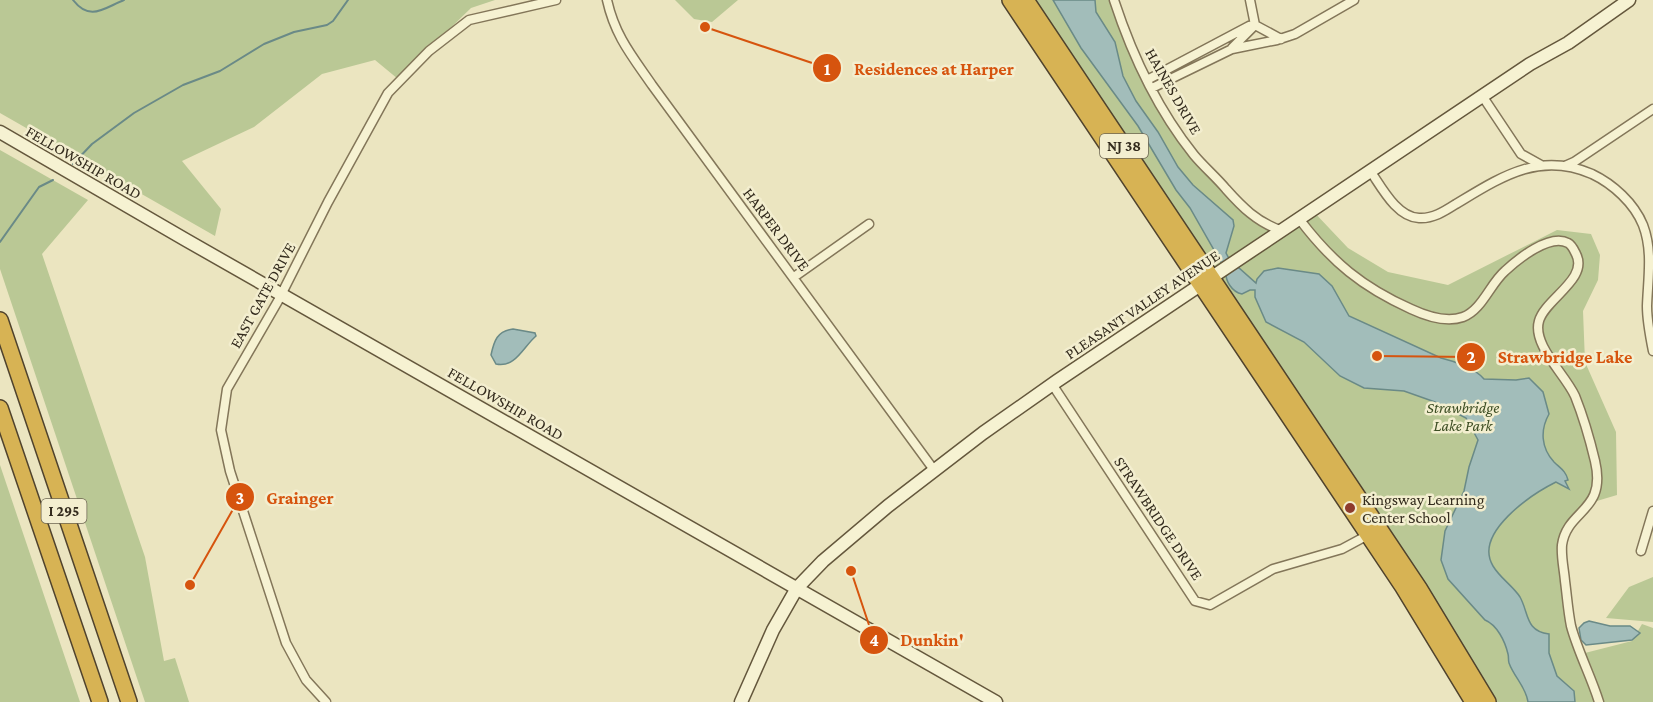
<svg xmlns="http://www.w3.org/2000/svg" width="1653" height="702" viewBox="0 0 1653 702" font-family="'Crimson Pro',serif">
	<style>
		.green { fill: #bac895 }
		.water { fill: #a2bdba; stroke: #6a8a87; stroke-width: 1.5 }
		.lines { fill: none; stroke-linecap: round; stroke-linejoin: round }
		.stream { stroke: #6a8a87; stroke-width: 2 }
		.street-casing { stroke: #837659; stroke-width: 11 }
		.secondary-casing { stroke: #64573c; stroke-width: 15 }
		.highway-casing { stroke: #50432d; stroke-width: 18 }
		.street { stroke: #f6f2d2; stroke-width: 8 }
		.secondary { stroke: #f6f2d2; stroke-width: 12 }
		.highway { stroke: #d7b354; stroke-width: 15 }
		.poi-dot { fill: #8e3b2c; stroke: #f3eecf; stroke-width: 2 }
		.labels { text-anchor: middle; stroke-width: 5; stroke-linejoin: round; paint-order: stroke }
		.shield { fill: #f3eecf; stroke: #6d6652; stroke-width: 1.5 }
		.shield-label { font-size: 15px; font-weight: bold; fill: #332b1d }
		.street-label { font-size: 16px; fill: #332b1d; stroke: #f3eecf }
		.park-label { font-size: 16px; font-style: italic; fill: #3d4e24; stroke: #f3eecf }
		.poi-label { font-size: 16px; fill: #332b1d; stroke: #f3eecf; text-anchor: start }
		.leader { fill: none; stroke: #d6540e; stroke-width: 2 }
		.callout-dot { fill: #d6540e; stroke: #f3eecf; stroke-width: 2 }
		.mark-label { font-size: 18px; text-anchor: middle; font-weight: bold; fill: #fff }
		.callout-label { font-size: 18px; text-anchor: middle; font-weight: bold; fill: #d6540e; stroke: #f3eecf; stroke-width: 5; stroke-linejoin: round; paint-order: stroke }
	</style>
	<rect width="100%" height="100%" fill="#ebe5c0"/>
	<path class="green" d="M0 0H495L471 8 398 79 375 60 322 74 254 127 182 161 221 209 215 236 0 113Z
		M675 0H738L712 22 694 19Z
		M1026 0H1115L1152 88 1185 143 1260 221 1280 230 1312 210 1348 248 1388 272 1448 285 1557 230 1591 234 1600 255 1598 280 1583 311 1585 362 1616 432 1617 495 1590 503 1568 529 1562 546 1571 624 1581 654 1632 641 1642 624 1653 628V702H1488Z
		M0 150 88 200 42 254 145 557 164 661 175 658 189 702H145L0 269Z
		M0 465 80 702H0Z
		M1653 577V622L1606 618 1629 587Z"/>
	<path class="water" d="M1053 0H1095L1096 12 1115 42 1123 76 1136 101 1158 132 1178 167 1193 185 1233 220 1234 226 1226 253 1233 266 1239 268 1256 283 1257 279 1264 271 1278 268 1319 274 1332 286 1349 316 1441 358C1454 361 1476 369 1484 379L1516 380 1529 378 1543 392 1549 414C1540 430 1541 448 1554 462 1560 468 1566 471 1568 480L1565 481 1569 489 1556 482C1532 494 1473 533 1493 566 1500 578 1513 586 1520 597 1529 613 1525 631 1549 634V653L1557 676 1574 691 1575 702H1528C1526 687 1514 677 1509 663 1508 660 1509 658 1508 654 1505 641 1497 625 1485 620L1448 579 1441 560 1445 531 1464 491 1469 467 1478 440 1466 418 1435 402 1404 391 1364 388 1340 376 1304 342 1266 322 1255 297V290H1250L1242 294C1232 292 1225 281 1226 271L1190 208 1176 190 1138 126 1081 48Z
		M513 329 535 333 536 336C523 347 516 368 496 364L491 355C494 341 497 331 513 329Z
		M1589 621 1610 626H1630L1640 633 1632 640 1586 645 1581 640 1579 628 1584 623Z"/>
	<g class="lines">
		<path class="stream" d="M73 0C90 22 104 8 124 0
			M73 164 92 144 134 113 183 85 220 71 264 44 294 32 327 25 333 21 348 0
			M0 242 39 187 53 180"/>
		<defs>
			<path id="street" d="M607 0C615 36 632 56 652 85L934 470
				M1114 0C1132 55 1158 110 1194 155 1204 167 1216 177 1226 189 1242 207 1257 222 1280 230
				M1250 0 1255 25
				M1232 48 1255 25
				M1147 80 1249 26 1255 25 1281 39
				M1152 88 1232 49 1277 40 1295 34 1354 0
				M1483 97 1521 154 1541 165
				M1565 166 1574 162 1653 109
				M1371 172C1382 188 1397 217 1419 218 1433 219 1445 211 1456 204 1501 177 1539 151 1592 174 1613 184 1634 203 1643 225 1653 251 1648 278 1647 306 1647 321 1650 336 1653 351
				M1300 220C1332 262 1362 287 1411 309 1426 316 1446 323 1463 317 1482 310 1490 284 1505 271 1518 259 1550 233 1568 243 1572 245 1574 250 1576 254 1589 279 1545 299 1539 321 1532 345 1565 374 1575 396 1583 416 1590 440 1595 461 1607 512 1567 509 1562 545 1561 557 1564 569 1565 581 1567 596 1568 611 1571 626 1578 652 1591 676 1599 702
				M794 277 869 224
				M1052 384 1195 601 1210 605 1273 569 1342 549 1368 535
				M1641 551 1653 511
				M326 702 306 680 286 643 230 471 221 430 227 389 278 301 328 202 388 93 429 51 469 20 556 0"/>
			<path id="secondary" d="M0 132 186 240 996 702
				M741 702 773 630 797 588 823 561 888 506 983 433 1057 381 1530 64 1568 43 1629 0"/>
			<path id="highway" d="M1010 0 1403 587 1473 702
				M1026 0 1419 588 1488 702
				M0 320 129 702
				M0 408 100 702"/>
		</defs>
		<use href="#street" class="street-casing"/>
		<use href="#secondary" class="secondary-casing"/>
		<use href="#highway" class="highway-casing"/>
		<use href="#street" class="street"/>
		<use href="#secondary" class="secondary"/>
		<use href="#highway" class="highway"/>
	</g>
	<circle class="poi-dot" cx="1350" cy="508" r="6"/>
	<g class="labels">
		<g class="shield">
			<rect x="1100" y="134" width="48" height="24" rx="4.5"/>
			<rect x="41.5" y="499" width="45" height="24" rx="4.5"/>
		</g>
		<g class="shield-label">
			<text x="1124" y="151">NJ 38</text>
			<text x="64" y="516">I 295</text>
		</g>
		<g class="street-label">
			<text transform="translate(1174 91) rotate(60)" y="6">HAINES DRIVE</text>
			<text transform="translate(84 162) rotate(30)" y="6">FELLOWSHIP ROAD</text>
			<text transform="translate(777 229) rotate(53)" y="6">HARPER DRIVE</text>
			<text transform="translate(262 295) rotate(-61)" y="6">EAST GATE DRIVE</text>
			<text transform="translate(1142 304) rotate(-34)" y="6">PLEASANT VALLEY AVENUE</text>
			<text transform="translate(506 403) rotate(30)" y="6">FELLOWSHIP ROAD</text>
			<text transform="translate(1159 518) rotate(56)" y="6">STRAWBRIDGE DRIVE</text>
		</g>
		<g class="park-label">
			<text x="1463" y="413">Strawbridge<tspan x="1463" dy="18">Lake Park</tspan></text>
		</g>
		<g class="poi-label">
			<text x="1362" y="505">Kingsway Learning<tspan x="1362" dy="18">Center School</tspan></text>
		</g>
	</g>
	<path class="leader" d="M705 27L827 68M1377 356L1471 357M190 585L240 497M851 571L874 640"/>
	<g class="callout-dot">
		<circle cx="705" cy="27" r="6"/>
		<circle cx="1377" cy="356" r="6"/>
		<circle cx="190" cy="585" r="6"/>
		<circle cx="851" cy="571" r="6"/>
		<circle cx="827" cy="68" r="15"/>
		<circle cx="1471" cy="357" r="15"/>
		<circle cx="240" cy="497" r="15"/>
		<circle cx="874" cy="640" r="15"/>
	</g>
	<g class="mark-label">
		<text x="827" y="75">1</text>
		<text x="1471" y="363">2</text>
		<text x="240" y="504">3</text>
		<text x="874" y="646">4</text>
	</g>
	<g class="callout-label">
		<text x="934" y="75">Residences at Harper</text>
		<text x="1565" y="363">Strawbridge Lake</text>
		<text x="300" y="504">Grainger</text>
		<text x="932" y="646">Dunkin'</text>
	</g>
</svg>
